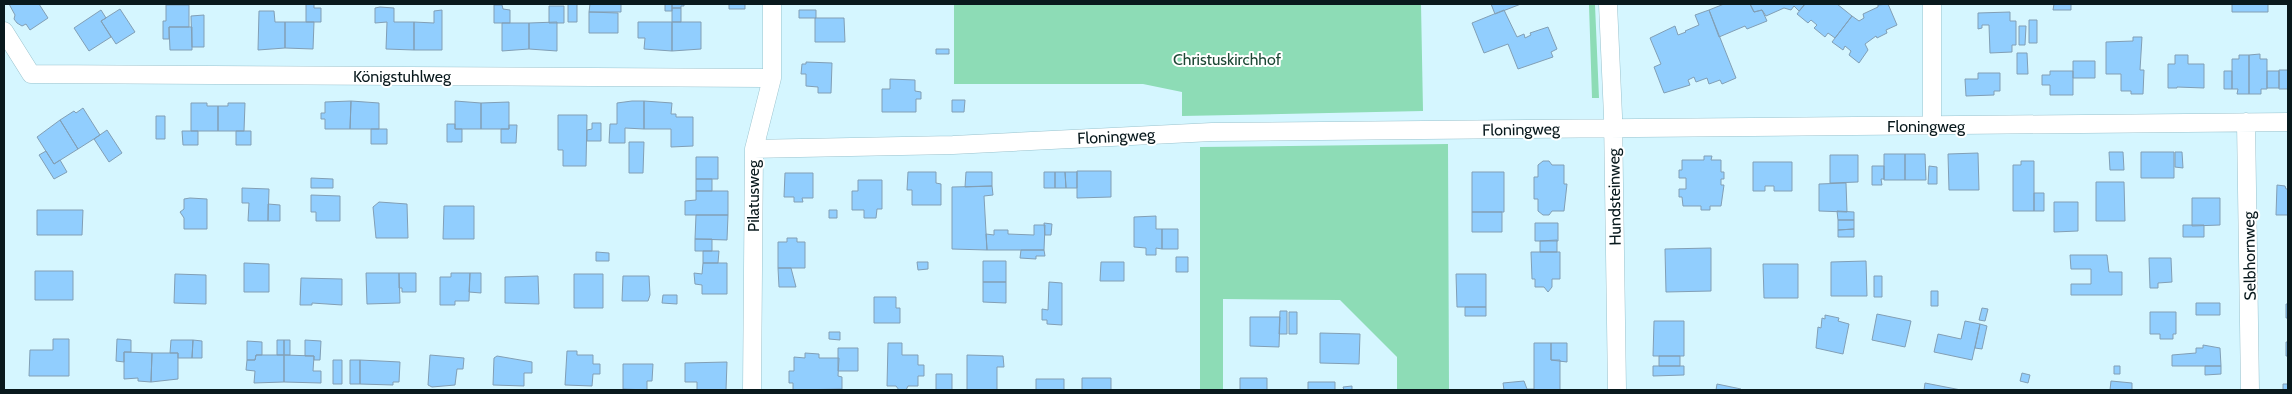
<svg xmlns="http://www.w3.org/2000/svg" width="2292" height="394" viewBox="0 0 2292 394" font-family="Cabin,sans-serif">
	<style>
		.green { fill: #8ddcb6 }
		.building { fill: #91cefe; stroke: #829fb5 }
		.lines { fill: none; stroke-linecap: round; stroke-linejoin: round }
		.minor-casing { stroke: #9ac3ce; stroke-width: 19 }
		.minor { stroke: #fff; stroke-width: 18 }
		.labels { text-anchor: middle; stroke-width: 4; stroke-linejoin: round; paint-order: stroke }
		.park-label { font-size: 16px; fill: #1e4936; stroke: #fff }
		.street-label { font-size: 16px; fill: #09191d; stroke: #fff }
	</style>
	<rect width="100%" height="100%" fill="#d5f6ff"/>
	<path class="green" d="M954 4H1421L1423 111 1182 116V92L1143 84H954Z
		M1589 5H1595L1599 98H1592Z
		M1448 144 1449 390H1397V357L1340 300 1223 299V390H1200V147Z"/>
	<path class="building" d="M9 4H39L48 18 30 30 26 24 22 26 17 23 14 19 15 15Z
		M306 4H314V8H321V22H306Z
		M568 4H577V22H568Z
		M590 4H621V12H589Z
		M665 4H672V11H665Z
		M672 4H684V6H681V8H672Z
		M729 4H745V9H729Z
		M1491 4H1521L1495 14Z
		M1724 4H1750L1754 12 1762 10 1767 21 1747 29 1745 26 1719 37 1709 10Z
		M1750 4H1805L1799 11 1794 6 1791 10 1784 8 1766 16 1762 10 1754 12Z
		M1805 4H1837L1852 16 1835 38 1828 33 1825 37 1814 28 1817 25 1811 20 1808 23 1797 14Z
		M1888 4 1897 25 1886 30 1887 33 1877 38 1876 36 1865 44 1868 50 1859 63 1849 55 1851 51 1845 46 1843 50 1832 42 1852 16 1859 21 1864 18 1863 14 1878 7V5Z
		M2054 4H2071V10H2053Z
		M2232 4H2268V12H2232Z
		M166 5H189V27H169V39H163V21H166Z
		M494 5H502L503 9 510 10V23H494Z
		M549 6H564V23H549Z
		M380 7 394 8V22H414V50L386 49 387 22 375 23V8Z
		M672 8H681V22H672Z
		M120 9 135 32 116 44 101 21Z
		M101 10 106 18 101 21 111 37 89 51 74 28Z
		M442 10V50H414V22L434 23V11Z
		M799 10H816V18H799Z
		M1504 10 1517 37 1524 34 1525 38 1531 35 1530 33 1548 27 1557 49 1551 52 1553 57 1518 69 1508 44 1484 53 1472 23Z
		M1709 10 1736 78 1722 84 1720 80 1709 84 1707 78 1696 82 1694 77 1688 80 1690 85 1664 93 1654 67 1661 64 1650 38 1675 26 1678 35 1686 32 1685 31 1699 25 1695 15Z
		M259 11H274L275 22H285V48L258 50Z
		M589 12 618 13V33H589Z
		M2010 12V21H2016V45H2012V52L1990 53 1989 25H1982V28L1978 29V13Z
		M204 15V47H192L191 16Z
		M815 18H844L845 42H815Z
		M2029 20H2037V43H2029Z
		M285 22H314L313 49 285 48Z
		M557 22V51L529 49V23Z
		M638 22H672V51L644 49 645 38H638Z
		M672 22H701V49L672 51Z
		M502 23H529V49L502 51Z
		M2019 26H2026L2025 45H2019Z
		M169 27H192V50H170Z
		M2133 37H2142L2140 70H2144L2143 94H2131V91H2121V74H2106V42L2133 41Z
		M936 49H949V54H936Z
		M2017 53H2027L2028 74H2017Z
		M2260 54V59H2267V89H2261V94H2249V55Z
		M2175 55H2188V64H2204V88L2177 87V88H2168V64H2175Z
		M2239 55H2249V94H2237L2238 89H2232V59H2239Z
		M2073 61H2095V78H2073Z
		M806 62 832 63 831 93H818V87L806 86V74H801L802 64H806Z
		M2279 70H2288V89H2279Z
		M2050 71H2073V95H2050V85H2042V75H2050Z
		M2224 71H2232V89H2224Z
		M2267 71H2279V88H2267Z
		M1978 73H2000V91H1994V95L1966 96 1965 79H1978Z
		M890 79 915 80V91L921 92V99H916V112H882V89H890Z
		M952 100H965L964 112H952Z
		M351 101 379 103V129H350Z
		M351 101 350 129H325V119H321V113H325V102Z
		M455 101 481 103V129H455Z
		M632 101H644V129L625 128V143H609L610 124H617V103Z
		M644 101 672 103 671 114H676V117H693V146L671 147V129H644Z
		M509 102V129H481V103Z
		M191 103H207V106H218V131H191Z
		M228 103H245L244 131H218V106H228Z
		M83 108 100 135 78 149 60 120 74 111 76 113Z
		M558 115H587L586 166H563V150H558Z
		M156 116H165V139H156Z
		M60 120 78 149 54 164 37 137Z
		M592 123H601V141H587V130L592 129Z
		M447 124H455V129H462V142H447Z
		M509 125H517L516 143H501V129H509Z
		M371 129H387V144H371Z
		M107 130 122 153 109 162 94 139Z
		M182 131H198V145H183Z
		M236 131H251V145H236Z
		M629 142H644L643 173H629Z
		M46 151 54 164 60 160 67 172 54 179 39 155Z
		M2109 152H2123L2124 170H2110Z
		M2141 152H2174V178H2141Z
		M2175 152H2182L2183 168 2175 167Z
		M1978 153 1979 190H1949L1948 154Z
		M1884 154H1905V180H1884Z
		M1905 154H1925L1926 180H1905Z
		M1830 155H1858V182L1830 183Z
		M1704 156H1712L1711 160H1721V172H1724V179H1721V185H1724L1721 206H1710V210H1701V206H1683L1682 197H1679V189H1686V178H1679V170H1682V160H1704Z
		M696 157H718V179H696Z
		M1543 161H1549L1552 165H1564V184H1567L1564 211H1552L1549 215H1543L1538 211V199H1534V177H1538V165Z
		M2021 161H2034V211H2013V165H2021Z
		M1753 162H1792V191H1774V186H1765V191H1753Z
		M1872 166H1884V179H1881L1882 185H1872Z
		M1929 166 1937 167V184H1928Z
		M1077 171H1111V197L1077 198Z
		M908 172H936V183L941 184V205H912V190H907Z
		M966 172H992V186L965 187Z
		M1044 172H1055V188H1044Z
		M1055 172H1065L1066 188H1055Z
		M1065 172H1077V188H1066Z
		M1472 172H1504V212H1472Z
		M785 173H813V198H802L803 202H794V197H784Z
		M311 178 333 179V188H311Z
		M696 179H712V191H696Z
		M858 180H882V209H877L876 218H864V210H852V191H858Z
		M2096 182H2124L2125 221H2096Z
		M1846 183 1847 212 1819 211V184Z
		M2277 185 2285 186 2286 189H2288V215H2276Z
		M992 186 993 195 984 196 987 250 952 249V187Z
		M242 188 269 189 268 221H248L249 203H242Z
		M696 191H728V215H685V201L696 200Z
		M2034 193H2044V211H2034Z
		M311 195 340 196V221H316V212H311Z
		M190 198 207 199V229H184V218L180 212 184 209V199Z
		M2192 198H2220V225L2192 226Z
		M379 202 407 204 408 238H376L373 207Z
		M2054 202H2078V231L2054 232Z
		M268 204 280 205V221H268Z
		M444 206H474V239H443Z
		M37 210H83L82 235H37Z
		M829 210H837V218H829Z
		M1837 211 1854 212V220H1838Z
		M1472 212H1502V232H1472Z
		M696 215H728L727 240 695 239Z
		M1156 216V229H1162V249L1156 248V255H1146V248L1134 247V217Z
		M1838 220H1854V229L1838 230Z
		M1044 223 1052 224 1051 235H1045Z
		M1535 223H1558V241H1535Z
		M1034 225H1045L1044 250H987L986 234 994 235V230H1008V234L1034 235Z
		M2183 225H2204V237H2183Z
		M1162 229H1178V249H1162Z
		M1854 229V237H1838V230Z
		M787 238H797V242H805V268H778V242H787Z
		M695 239H712V251H695Z
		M1557 240V252H1540V241Z
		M1711 248V291L1666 292 1665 249Z
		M1021 250H1044L1045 256H1036V259L1020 258Z
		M703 251H719L718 263H703Z
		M596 252 609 253V261H596Z
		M1531 252H1560V279H1552V287L1548 292 1544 287H1535V279H1532Z
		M2070 255H2107L2109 272H2122V295H2071V284H2091V269H2071Z
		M1176 257H1188V272H1176Z
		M2149 258H2171L2172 282 2158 283V288H2150Z
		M983 261H1006V282H983Z
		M1866 261 1867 296H1831V262Z
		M917 262H928V269L918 270Z
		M1101 262H1124V281H1100Z
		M244 263 269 264V292H244Z
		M703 263H727V294H702V285L695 284 694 273 702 274Z
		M1763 264H1798V298H1764Z
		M778 268H791L796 287H779Z
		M35 271H73V300H35Z
		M366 273H399L400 303 367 304Z
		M399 273H416V292H402V288H399Z
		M451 273H470L469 301H455V305H440V277H451Z
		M470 273H481V293L469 292Z
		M175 274 206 275V304L174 303Z
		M574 274H603V308H574Z
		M1456 274H1486V307H1457Z
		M538 276 539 304 505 303V277Z
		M623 276H649L650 295 648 301H622Z
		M1874 276H1882V297H1874Z
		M301 278 342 279V305L312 303V305H300Z
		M983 282H1006V303L983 302Z
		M1049 282 1062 283V325L1047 324V320H1042V309L1048 310Z
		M1931 291H1938V306H1931Z
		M663 295H677V304L662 303Z
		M874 297H896V308H900V323H874Z
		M2196 303H2220V315H2196Z
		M2286 304H2288V318H2286Z
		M1465 307H1486V316H1465Z
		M1982 308 1988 309 1985 321 1979 320Z
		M1280 311H1287V334H1279Z
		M1289 312H1297V334H1289Z
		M2150 312H2176V334H2173V339H2160V334H2150Z
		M1877 314 1911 321 1905 347 1872 340Z
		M1825 315 1839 318 1838 321 1849 324 1843 354 1816 348 1818 327 1821 328 1822 318 1825 319Z
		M1250 317H1280L1279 347 1250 346Z
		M1654 321H1684V356H1653Z
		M1965 321 1980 324 1972 360 1934 352 1938 334 1961 339Z
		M1980 324 1987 326 1982 349 1975 348Z
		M829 332H840V340L829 339Z
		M1320 333 1360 334 1359 364 1320 363Z
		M53 339H69V376H29L30 350H53Z
		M117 339 131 340V352H124V362L116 361Z
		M171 340H193L192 358H178V353H170Z
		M193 340 202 341V358H192Z
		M277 340H284V355H277Z
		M284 340H290V355H284Z
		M305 340 321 341 320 360H314V356H305Z
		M247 341 262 342V355H256L255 360H247Z
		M2286 342H2288V356H2286Z
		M888 343H902V355H918V365H924V376H918V386H908L906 390H899L896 386H887Z
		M1534 343H1551V360H1560V390H1504L1503 383 1524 381 1527 389H1534Z
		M1551 343H1567V362L1551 360Z
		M2203 345 2220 348 2221 366H2172V355L2196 353V348H2203Z
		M838 348H858V371H838Z
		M567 351H577V355H593V364H600V374H593L592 386 565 385Z
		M124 352 152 353 151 382 138 381V378L124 379Z
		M152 353H178V379L151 382Z
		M805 353 819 354V358H839L838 376 842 377V389L793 390V383H789V371H794V357L805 358Z
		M256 355H284V382L254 383 255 371 246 370 247 360H255Z
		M284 355 314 356 313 371H321V383L284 382Z
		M430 355 464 358 463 369H457L455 385 432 387 428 385Z
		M967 355 1003 356 1004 367H997V390H967Z
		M497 356 532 362V373H524V386L493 385 494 358Z
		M1659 356H1680V366H1659Z
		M333 360H342V384H333Z
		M350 360H360V384H350Z
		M360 360 400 362 399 382H393V385L360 384Z
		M727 362 726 390H697V382H685V363Z
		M623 364H653L652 381H647V390L623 389Z
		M1653 366H1684V375L1653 376Z
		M2114 366H2120V374H2114Z
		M2205 366H2221V374L2205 375Z
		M2022 373 2030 375 2028 383 2020 381Z
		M936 374H952V390H936Z
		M1082 378H1111V390H1082Z
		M1240 378H1267V390H1240Z
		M1036 379H1064V390H1036Z
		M2111 381 2132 383V390H2110Z
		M1308 382H1335V390H1308Z
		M1925 383 1961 390H1924Z
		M1717 384 1741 389V390H1716Z
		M2283 384H2288V390H2283Z
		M1352 386V390H1344L1343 387Z"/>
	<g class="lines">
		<defs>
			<path id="minor" d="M1608 4 1613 116 1617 390
				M1932 4V126
				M4 31 31 74 772 78
				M2246 122 2250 390
				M754 149 953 145 1212 132 2288 122
				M752 390 754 149 772 78V4"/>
		</defs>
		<use href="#minor" class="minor-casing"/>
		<use href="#minor" class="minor"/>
	</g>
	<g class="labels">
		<g class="park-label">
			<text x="1227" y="65">Christuskirchhof</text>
		</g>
		<g class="street-label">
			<text x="402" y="82">Königstuhlweg</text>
			<text x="1926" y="132">Floningweg</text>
			<text transform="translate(1521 129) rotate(-1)" y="6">Floningweg</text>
			<text transform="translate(1116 136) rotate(-3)" y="6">Floningweg</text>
			<text transform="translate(753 196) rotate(-90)" y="6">Pilatusweg</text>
			<text transform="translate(1614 197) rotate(-91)" y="6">Hundsteinweg</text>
			<text transform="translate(2249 256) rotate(-91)" y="6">Selbhornweg</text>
		</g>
	</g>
	<rect width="2292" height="394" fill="none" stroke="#09191d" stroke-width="10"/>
</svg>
